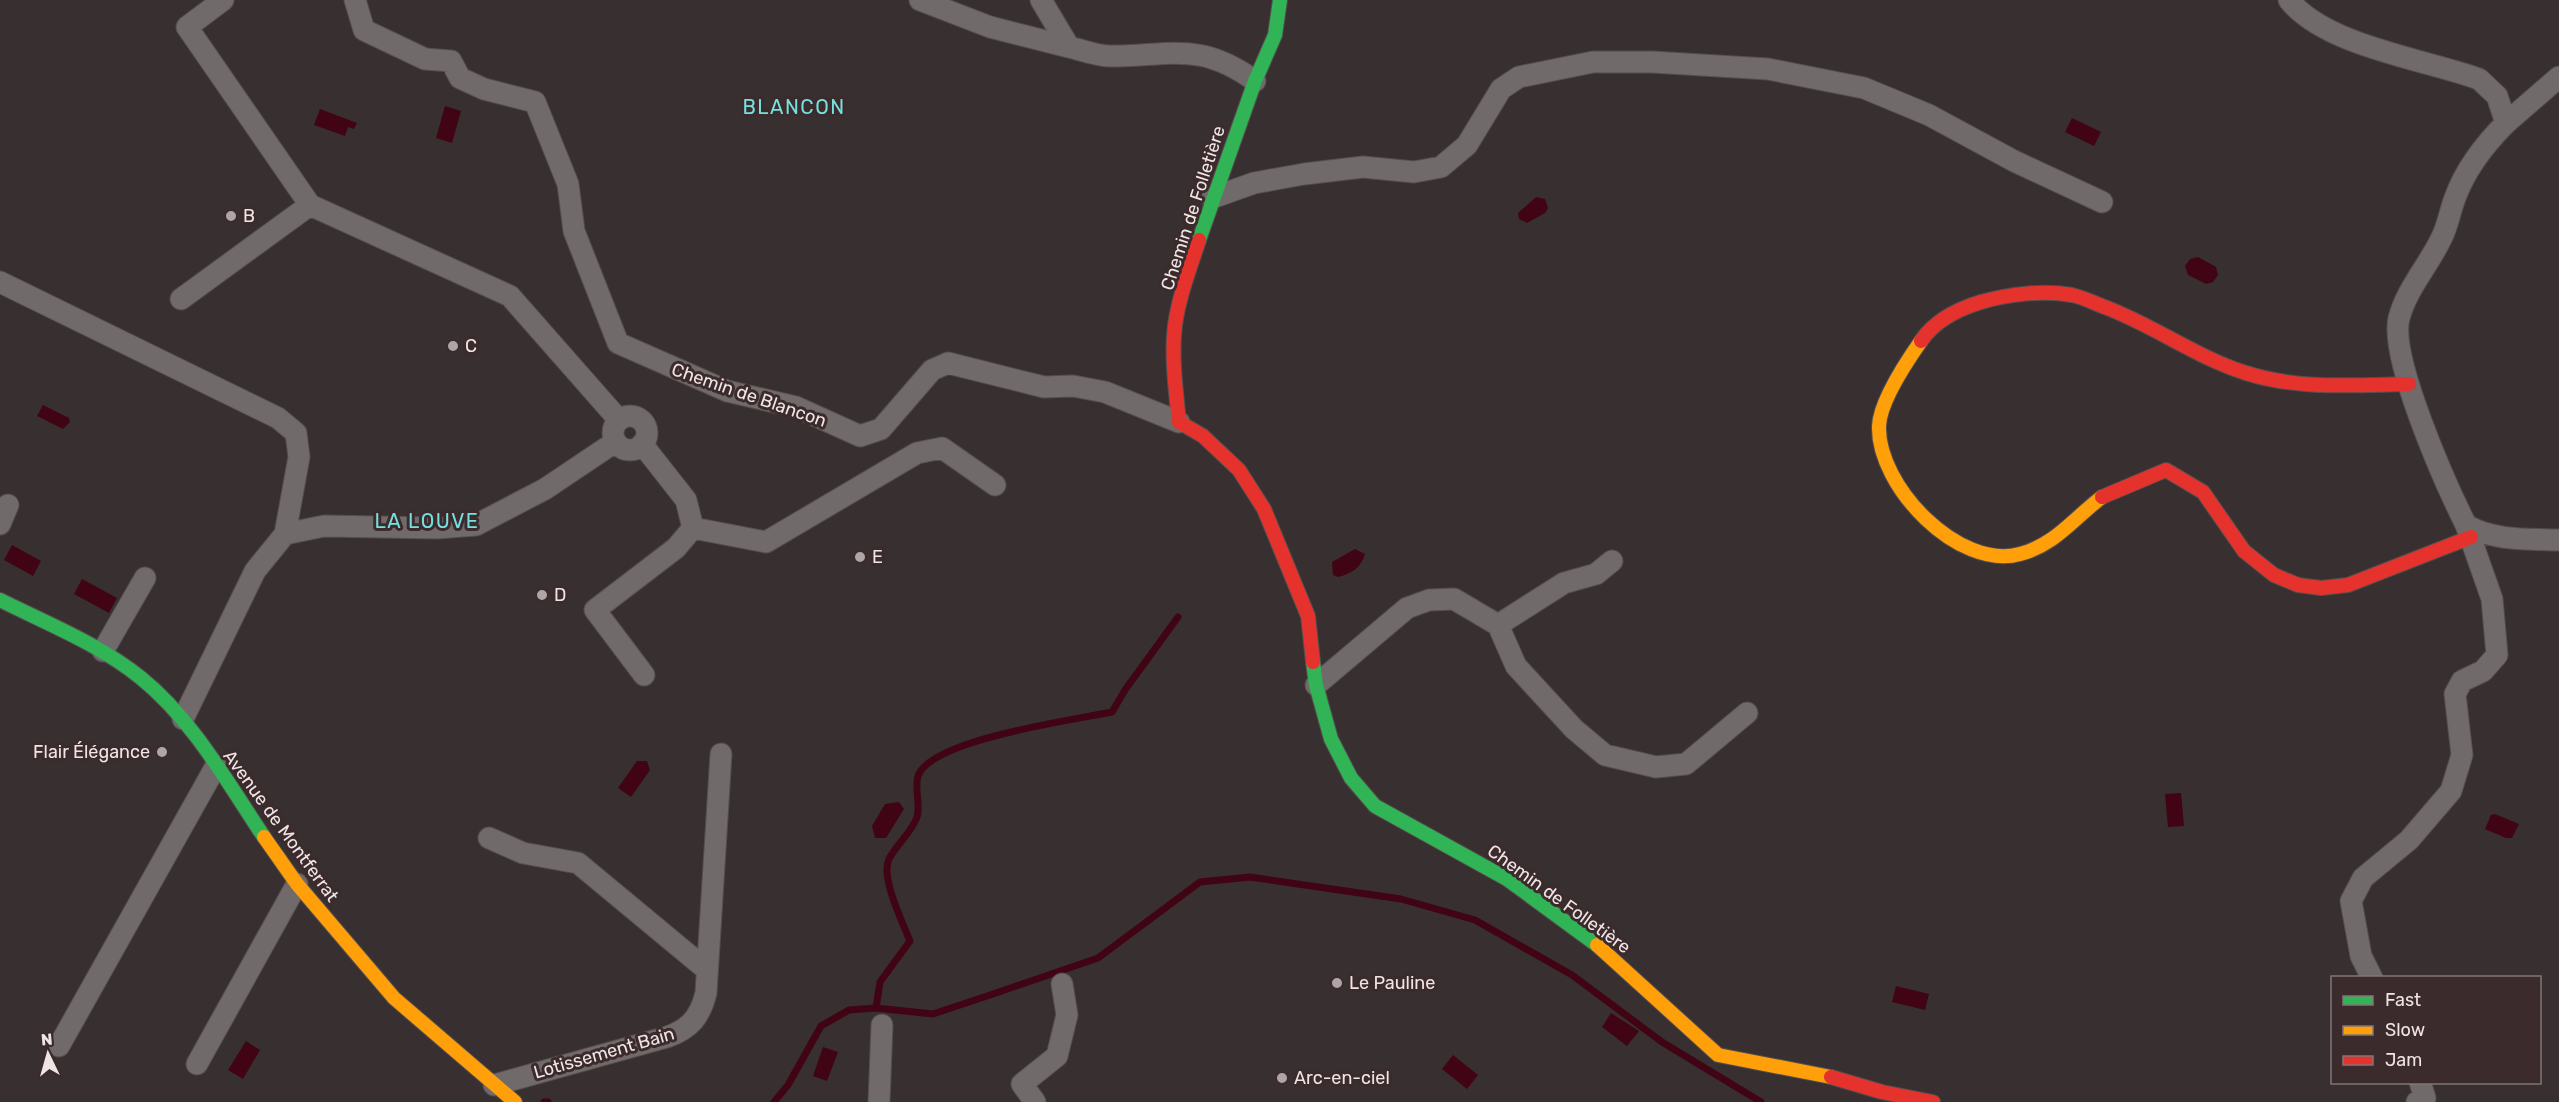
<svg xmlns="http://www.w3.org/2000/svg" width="2559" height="1102" viewBox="0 0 2559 1102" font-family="Rubik,sans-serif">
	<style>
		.water { fill: #410414 }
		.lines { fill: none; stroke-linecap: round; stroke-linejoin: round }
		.stream { stroke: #410414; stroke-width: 7 }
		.street-casing { stroke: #554d4e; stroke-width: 23 }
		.fast-casing { stroke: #554d4e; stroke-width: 16 }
		.slow-casing { stroke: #554d4e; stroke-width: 16 }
		.jam-casing { stroke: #554d4e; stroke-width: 16 }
		.street { stroke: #716a6b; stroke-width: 21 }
		.fast { stroke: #30b455; stroke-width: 14 }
		.slow { stroke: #ff9f0a; stroke-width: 14 }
		.jam { stroke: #e5322d; stroke-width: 14 }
		.poi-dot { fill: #b0a5a6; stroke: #3c2b2c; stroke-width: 2 }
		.labels { text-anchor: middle; stroke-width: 6; stroke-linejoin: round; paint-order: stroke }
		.street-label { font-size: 18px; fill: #f0e5e5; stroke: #3c2b2c }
		.poi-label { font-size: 18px; fill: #f0e5e5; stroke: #3c2b2c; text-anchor: start }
		.neighbourhood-label { font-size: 20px; letter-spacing: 1.5px; fill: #75e1de; stroke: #3c2b2c }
	</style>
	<rect width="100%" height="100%" fill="#382f30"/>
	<path class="water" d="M445 106 461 111 452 143 436 138Z
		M320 109 357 123 354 129 348 127 345 136 314 125Z
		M2072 118 2101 132 2094 146 2065 132Z
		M1536 197 1545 199 1548 208 1545 213 1527 223 1519 219 1518 213Z
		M2198 257 2216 267 2218 275 2213 282 2206 284 2188 275 2185 266 2190 259Z
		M43 405 69 418 70 422 63 429 37 416Z
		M12 545 41 561 33 576 4 560Z
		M1355 549 1365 554C1361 568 1351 574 1338 577L1333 575 1332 562Z
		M82 579 117 598 109 613 74 594Z
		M637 761H647L650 770 631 797 618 788Z
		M2181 793 2184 826 2168 827 2165 794Z
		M899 802 904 809 886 838H875L872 826 885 804Z
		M2495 814 2519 824 2512 838H2506L2485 829 2491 815Z
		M1896 986 1929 994 1925 1010 1892 1002Z
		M1611 1013 1639 1031 1627 1046 1602 1027Z
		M246 1041 260 1050 243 1079 228 1070Z
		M823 1047 838 1052 827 1081 813 1076Z
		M1453 1055 1478 1075 1467 1089 1442 1069Z"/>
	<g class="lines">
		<path class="stream" d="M876 1008 880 982 910 941C903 923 880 877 889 859 896 845 912 832 917 817 921 805 914 789 918 776 931 739 1074 720 1112 712L1125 690 1178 617
			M544 1102H548
			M774 1102 788 1085 821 1026 849 1010 876 1008 933 1014 990 995 1098 958 1200 882 1250 877 1401 899 1475 920 1572 975 1662 1042 1761 1102"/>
		<defs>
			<path id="street" d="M223 0 187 27 310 205
				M355 0 364 30 425 59 451 61 460 78 484 89 535 102 568 184 574 231 618 343 727 391 796 407 860 436 881 429 932 370 948 363 1044 387 1073 386 1105 392 1179 422
				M920 0 990 27 1069 47
				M1041 0 1069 47C1082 50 1097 56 1110 56 1171 56 1200 41 1255 81
				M2289 0C2326 46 2424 59 2479 79L2497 96 2506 123C2485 144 2465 170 2455 198 2450 211 2448 225 2442 237 2429 265 2407 288 2399 318 2389 358 2446 485 2466 525 2494 541 2528 539 2559 540
				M2506 123 2559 77
				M1212 198 1254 183 1304 174 1363 167 1414 172 1441 167 1467 145 1501 89 1519 77 1593 62H1652L1768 69 1864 88 1929 115 2014 161 2102 202
				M0 282 278 418 296 433 299 457 285 534
				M181 299 310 205 510 296 619 420
				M613 433a17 17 0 1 1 34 0a17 17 0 1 1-34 0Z
				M642 444 686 500 693 528 676 548 595 610 644 675
				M0 524 8 505
				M693 528 766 542 917 453 942 448 995 485
				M1498 625 1516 666 1574 729 1605 755 1656 767 1686 764 1747 713
				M103 651 145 578
				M1316 685 1407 608 1429 600 1454 599 1498 625 1564 583 1596 574 1612 561
				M183 719 255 571 285 534 324 526 437 528 476 525 545 489 615 442
				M489 838 523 853 578 863 707 970
				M2372 978 2361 956 2351 901 2363 878 2409 840 2451 791 2462 755 2455 694 2462 681 2483 671 2497 655 2492 599 2466 525
				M59 1046 216 766
				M197 1064 297 884
				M494 1085 667 1037C690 1029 700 1017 706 993L721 754
				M879 1102 882 1025
				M1035 1102 1022 1084 1057 1056 1067 1015 1062 984
				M2417 1102 2425 1098 2420 1082"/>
			<path id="fast" d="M1199 240 1255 81 1275 35 1280 0
				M0 600C48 624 99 644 141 678 193 720 227 782 264 837
				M1313 662 1316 685 1331 739 1351 778 1375 806 1507 879 1597 945"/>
			<path id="slow" d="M1921 341C1907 361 1880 401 1879 426 1877 486 1959 571 2020 554 2055 545 2074 518 2102 497
				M264 837 297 884 394 998 515 1102
				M1597 945 1718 1055 1831 1077"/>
			<path id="jam" d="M1199 240C1190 268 1179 296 1175 325 1171 356 1176 391 1179 422L1203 436 1239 470 1264 509 1308 616 1313 662
				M1921 341C1935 320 1958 309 1981 302 2009 294 2043 290 2072 295 2082 297 2092 302 2102 306 2152 324 2195 357 2246 373 2299 390 2354 385 2409 384
				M2102 497 2166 470 2203 492 2244 551 2274 575 2298 585 2321 588 2348 585 2471 537
				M1831 1077 1882 1092 1933 1102"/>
		</defs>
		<use href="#street" class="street-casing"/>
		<use href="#fast" class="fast-casing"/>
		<use href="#slow" class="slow-casing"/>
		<use href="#jam" class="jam-casing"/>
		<use href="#street" class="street"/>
		<use href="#fast" class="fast"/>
		<use href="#slow" class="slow"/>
		<use href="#jam" class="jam"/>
	</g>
	<g class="poi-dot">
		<circle cx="231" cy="216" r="6"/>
		<circle cx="453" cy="346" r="6"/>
		<circle cx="860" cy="557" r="6"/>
		<circle cx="542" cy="595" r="6"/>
		<circle cx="162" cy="752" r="6"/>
		<circle cx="1337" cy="983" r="6"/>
		<circle cx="1282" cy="1078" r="6"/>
	</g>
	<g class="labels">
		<g class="street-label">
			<text transform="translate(1193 208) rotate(-72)" y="6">Chemin de Folletière</text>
			<text transform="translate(749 395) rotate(19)" y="6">Chemin de Blancon</text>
			<text transform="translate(281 826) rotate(54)" y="6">Avenue de Montferrat</text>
			<text transform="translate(1559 899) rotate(36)" y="6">Chemin de Folletière</text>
			<text transform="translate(604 1053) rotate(-16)" y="6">Lotissement Bain</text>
		</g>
		<g class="poi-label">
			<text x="243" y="222">B</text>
			<text x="465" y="352">C</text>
			<text x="872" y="563">E</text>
			<text x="554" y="601">D</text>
			<text x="150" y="758" text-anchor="end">Flair Élégance</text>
			<text x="1349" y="989">Le Pauline</text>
			<text x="1294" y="1084">Arc-en-ciel</text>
		</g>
		<g class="neighbourhood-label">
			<text x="794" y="114">BLANCON</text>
			<text x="427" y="528">LA LOUVE</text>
		</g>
	</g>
	<rect x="2331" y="976" width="210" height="108" fill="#3c2b2c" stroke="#847576" stroke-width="1.5"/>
	<rect x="2343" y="996" width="30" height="9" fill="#30b455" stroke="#847576" stroke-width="1.5"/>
	<text x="2385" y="1006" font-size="18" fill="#f0e5e5">Fast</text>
	<rect x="2343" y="1026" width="30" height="9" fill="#ff9f0a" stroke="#847576" stroke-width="1.5"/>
	<text x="2385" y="1036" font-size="18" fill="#f0e5e5">Slow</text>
	<rect x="2343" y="1056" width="30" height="9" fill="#e5322d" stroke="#847576" stroke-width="1.5"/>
	<text x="2385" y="1066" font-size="18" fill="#f0e5e5">Jam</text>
	<g transform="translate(48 1054) rotate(355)" stroke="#3c2b2c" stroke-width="4.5" paint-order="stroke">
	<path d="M0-4.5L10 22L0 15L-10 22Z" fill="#f0e5e5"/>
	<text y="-9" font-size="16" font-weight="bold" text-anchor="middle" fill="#f0e5e5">N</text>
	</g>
</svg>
